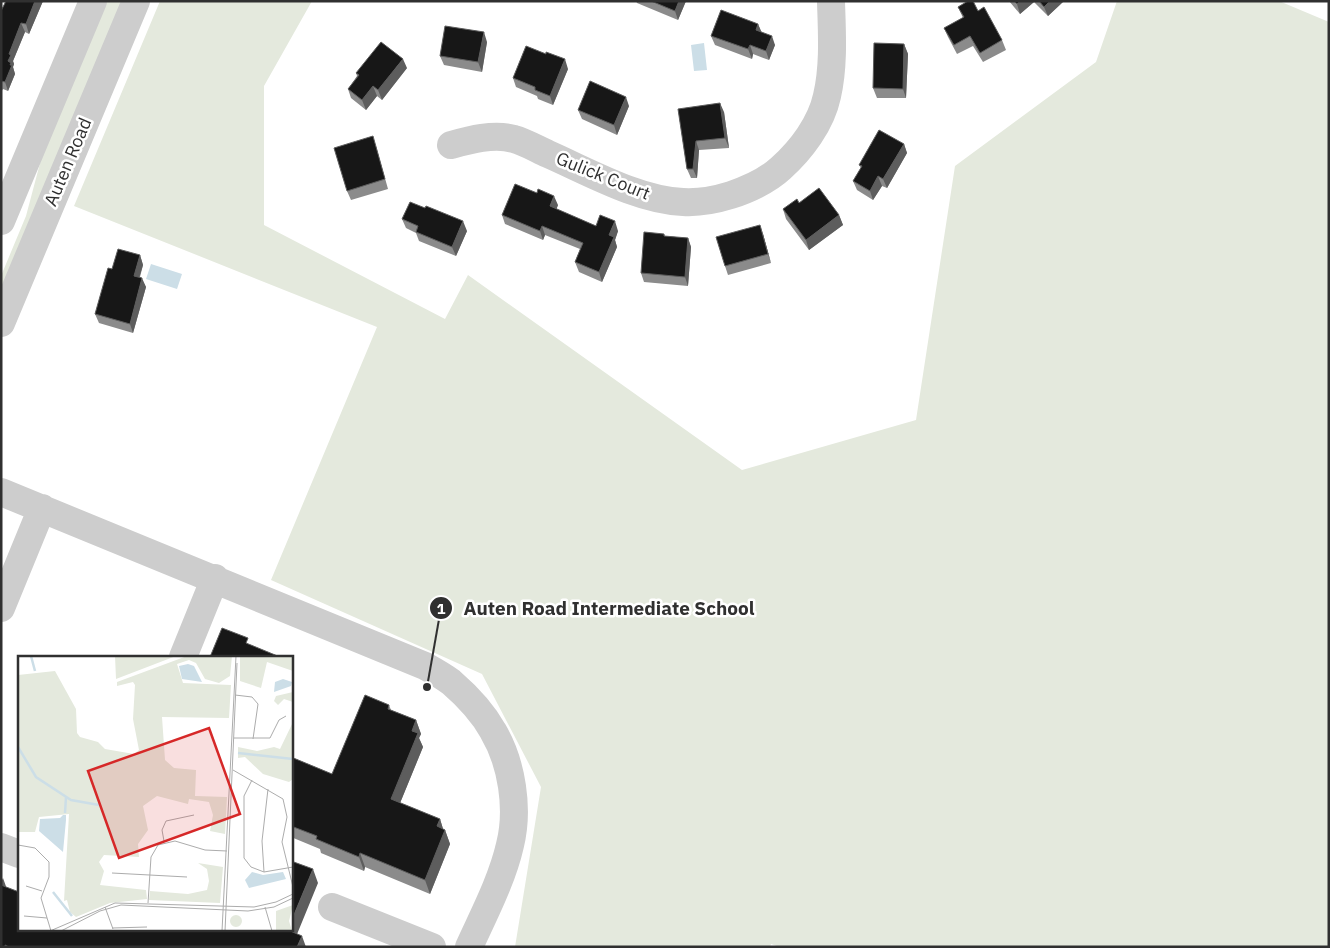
<svg xmlns="http://www.w3.org/2000/svg" width="1330" height="948" viewBox="0 0 1330 948" font-family="'IBM Plex Sans',sans-serif">
	<style>
		.green { fill: #e4e9dd }
		.water { fill: #ccdee7 }
		.lines { fill: none; stroke-linecap: round; stroke-linejoin: round }
		.minor { stroke: #cdcdcd; stroke-width: 28 }
		.wall { fill: #8b8b8b }
		.shaded-wall { fill: #5d5d5d }
		.building { fill: #171717; stroke: #5d5d5d }
		.labels { text-anchor: middle; stroke-width: 5; stroke-linejoin: round; paint-order: stroke }
		.street-label { font-size: 18px; fill: #303030; stroke: #fff }
		.inset-river { fill: none; stroke: #ccdee7; stroke-width: 2.5 }
		.inset-road { fill: none; stroke: #acacac; stroke-width: 1 }
		.view { fill: #d62828; fill-opacity: 0.15; stroke: #d62828; stroke-width: 2.5 }
		.inset-edge { fill: none; stroke: #303030; stroke-width: 2.5 }
		.leader { fill: none; stroke: #303030; stroke-width: 2 }
		.callout-dot { fill: #303030; stroke: #fff; stroke-width: 2 }
		.mark-label { font-size: 15px; text-anchor: middle; font-weight: bold; fill: #fff }
		.callout-label { font-size: 19px; text-anchor: middle; font-weight: bold; fill: #303030; stroke: #fff; stroke-width: 5; stroke-linejoin: round; paint-order: stroke }
	</style>
	<rect width="100%" height="100%" fill="#fff"/>
	<path class="green" d="M107 1H126L1 298V276L26 216 43 152Z
		M160 1H312L264 86V225L445 319 468 275 742 470 916 420 955 166 1096 62 1117 1H1279L1329 22V947H780L771 944 770 947H515L541 787 482 674 271 580 377 327 74 206Z"/>
	<path class="water" d="M704 43 707 70 694 71 691 45Z
		M151 264 182 274 177 289 146 279Z"/>
	<g class="lines">
		<path class="minor" d="M451 145C469 140 494 133 514 139 525 142 537 149 548 154 589 172 638 200 683 202 700 203 715 200 731 195 749 189 767 181 781 168 801 150 821 124 827 96 834 66 832 33 831 2
			M1 221 93 1
			M1 323 136 1
			M1 492 425 666C434 671 443 676 451 682 466 695 483 713 493 731 512 763 519 809 510 845 502 880 484 914 469 947
			M1 608 42 508
			M183 657 215 578
			M1 847 19 854
			M332 907 432 947"/>
	</g>
	<path class="wall" d="M6 1H43L29 34 25 32 13 61 14 64 13 67 15 74 8 91 3 89 1 92V11Z
		M636 1H686L678 20 637 3Z
		M1009 1H1064L1048 16 1034 2 1020 14Z
		M958 7 978 11 1002 40 1006 50 983 62 973 46 957 54 948 37 944 28 963 18Z
		M758 24 761 32 775 45 769 60 753 54 752 59 715 45 711 36Z
		M487 42 482 72 444 65 440 56Z
		M904 44 908 54 906 98H877L873 88Z
		M407 68 382 100 377 96 366 110 351 98 348 89 357 76 356 73Z
		M568 69 553 105 538 99 537 96 516 87 513 78Z
		M629 106 617 135 582 119 578 110Z
		M678 109 724 112 729 148 699 150 697 178H691L687 169Z
		M904 144 907 153 887 188 882 186 873 200 857 190 853 181 861 168 859 165Z
		M376 146 388 189 351 200 347 191Z
		M558 205 556 209 596 226 618 231 615 240 617 247 602 282 579 272 575 262 580 249 545 235 543 240 505 224 502 215Z
		M783 209 839 215 843 225 809 250 786 219Z
		M402 219 467 231 456 256 419 241 416 233 406 228Z
		M664 234 665 236 688 238 691 247 688 286 644 282 641 273Z
		M763 234 771 263 728 275 725 266Z
		M140 255 143 265 140 277 146 287 133 333 99 323 95 314 112 269Z
		M389 705 391 710 416 720 421 734 419 738 423 747 400 803 440 819 443 829 445 830 450 844 430 894 365 867 364 871 321 853 320 849 291 837V757L332 774Z"/>
	<path class="shaded-wall" d="M35 1H43L29 34 26 24Z
		M679 1H686L678 20 675 11Z
		M1020 1H1034V2L1020 14 1017 4Z
		M1050 1H1064L1048 16 1044 7Z
		M21 23 25 32 13 61 14 64 13 67 15 74 8 91 5 82 9 54Z
		M758 24 762 33 756 30Z
		M484 32 487 42 482 72 478 62Z
		M772 36 775 45 769 60 766 51Z
		M904 44 908 54 906 98 903 89Z
		M750 45 753 54 752 59 748 49Z
		M403 59 407 68 382 100 378 90Z
		M565 59 568 69 553 105 550 96Z
		M373 86 377 96 366 110 362 100Z
		M626 97 629 106 617 135 614 125Z
		M720 103 724 112 729 148 725 138Z
		M696 141 699 150 697 178 693 169Z
		M904 144 907 153 887 188 883 179Z
		M878 176 882 186 873 200 870 191Z
		M554 196 558 205 554 216 550 206Z
		M839 215 843 225 809 250 806 240Z
		M463 221 467 231 456 256 452 247Z
		M615 221 618 231 615 240 617 247 602 282 599 272 609 235Z
		M760 225 763 234 771 263 768 254Z
		M542 226 545 235 543 240 540 231Z
		M688 238 691 247 688 286 685 277Z
		M140 255 143 265 137 285 134 276Z
		M142 278 146 287 133 333 130 324Z
		M416 720 421 734 419 738 423 747 396 813 391 799 412 731Z
		M440 819 444 832 445 830 450 844 430 894 425 880 437 826Z
		M360 853 365 867 364 871 359 857Z
		M313 869 318 883 293 944 288 930V929H291V922Z
		M3 878 8 892 1 887V882Z
		M302 936 306 947H297Z"/>
	<path class="building" d="M6 1H35L26 24 21 23 9 54 11 55 8 61 11 63 10 65H12L5 82 1 81V11Z
		M651 1H679L675 11Z
		M968 1H973L978 11 984 7 1002 40 980 53 970 36 954 45 944 28 964 17 958 7Z
		M1014 1H1020L1017 4Z
		M1039 1H1050L1044 7Z
		M721 10 758 24 756 30 772 36 766 51 750 45 748 49 711 36Z
		M445 26 484 32 478 62 440 56Z
		M381 42 403 59 378 90 373 86 362 100 348 89 359 75 356 73Z
		M874 43 904 44 903 89 873 88Z
		M526 46 546 54V52L565 59 550 96 535 90V87L513 78Z
		M590 81 626 97 614 125 578 110Z
		M720 103 725 138 696 141 693 169H687L678 109Z
		M879 130 904 144 883 179 878 176 870 191 853 181 862 166 859 165Z
		M373 136 385 179 347 191 334 148Z
		M515 184 537 193 538 189 554 196 550 206 596 226 600 215 615 221 609 235 614 237 599 272 575 262 583 243 542 226 540 231 502 215Z
		M819 188 839 215 806 240 783 209 797 199 799 203Z
		M410 202 425 208 426 206 463 221 452 247 416 232 418 226 402 219Z
		M760 225 768 254 725 266 716 237Z
		M644 232 664 234V236L688 238 685 277 641 273Z
		M118 249 140 255 134 276 142 278 130 324 95 314 108 268 112 269Z
		M222 628 248 638 246 643 280 657H210Z
		M365 695 389 705 388 709 416 720 412 731 418 733 391 799 440 819 437 826 445 830 425 880 360 853 359 857 316 839 317 836 291 826V757L332 774Z
		M291 861 313 869 291 922Z
		M1 885 19 892V929H288V930L302 936 297 947H9L5 945V947H1Z"/>
	<g class="labels">
		<g class="street-label">
			<text transform="translate(68 162) rotate(-67)" y="6">Auten Road</text>
			<text transform="translate(603 176) rotate(22)" y="6">Gulick Court</text>
		</g>
	</g>
	<g transform="translate(18 656)">
		<rect width="275" height="275" fill="#fff"/>
		<path d="M97 0H158L98 23ZM169 0H214L212 20 201 27 187 23 178 7 171 4 159 8 165 27 213 29 211 62 144 61 147 104 156 112 178 114 177 140 209 141 207 178 192 175 195 159 191 146 171 143 170 148 139 140 125 150 130 174 120 188 121 201 86 199 81 206 86 215 82 229 128 234 129 243 92 247 58 261 52 256 49 244 46 245 51 158 21 161 17 176H0V19L37 15 58 53 59 77 62 81 80 86 87 93 116 98 121 94 115 63 117 29 115 26 99 30V26ZM222 0H275V15L249 6 243 32 222 25ZM275 36V46L266 43 260 49 256 45 258 40ZM275 66V123L271 126 245 118 227 101 220 102V91L239 95 256 91 262 93ZM180 207 205 211 202 247 131 244 132 235 170 238 189 234 191 225 189 213ZM275 249 271 265 274 275H258V255ZM212 265a6 6 0 1 1 12 0a6 6 0 1 1-12 0Z" fill="#e4e9dd"/>
		<path d="M170 8 176 10 184 26 164 23 161 10ZM265 23 274 26 273 30 256 36 257 26ZM45 159H48V164L45 196 21 175 22 163 42 162ZM234 216 245 219 265 216 268 223 231 232 227 224Z" fill="#ccdee7"/>
		<path class="inset-river" d="M13 0 17 15M0 91 18 121 53 144 81 149M220 97 275 103M47 157 48 141M35 236 54 260"/>
		<path class="inset-road" d="M217 39 234 41 240 48 235 83M216 82H252L261 64 268 60M215 114 265 143 269 161 264 186 275 231M234 124 226 140V202L233 211 246 216 275 211M146 185 144 174 148 165 176 159M0 189 17 192 31 206V221L23 242 33 275M246 216 244 185 250 133M94 217 169 221M8 230 24 235M130 247 133 201 140 189 157 185 187 194 209 195M87 251 95 273M247 251 254 275M6 260 29 262M94 272 129 271M32 275 97 247 236 251 258 246 275 238M43 275 82 255 103 249 230 255 256 251 275 242M204 275 218 0M207 275 219 7"/>
		<path class="view" d="M191 72 222 158 101 202 70 115Z"/>
		<rect width="275" height="275" class="inset-edge"/>
	</g>
	<path class="leader" d="M427 687L441 608"/>
	<g class="callout-dot">
		<circle cx="427" cy="687" r="5"/>
		<circle cx="441" cy="608" r="12"/>
	</g>
	<g class="mark-label">
		<text x="441" y="614">1</text>
	</g>
	<g class="callout-label">
		<text x="609" y="615">Auten Road Intermediate School</text>
	</g>
	<rect width="1330" height="948" fill="none" stroke="#303030" stroke-width="5"/>
</svg>
